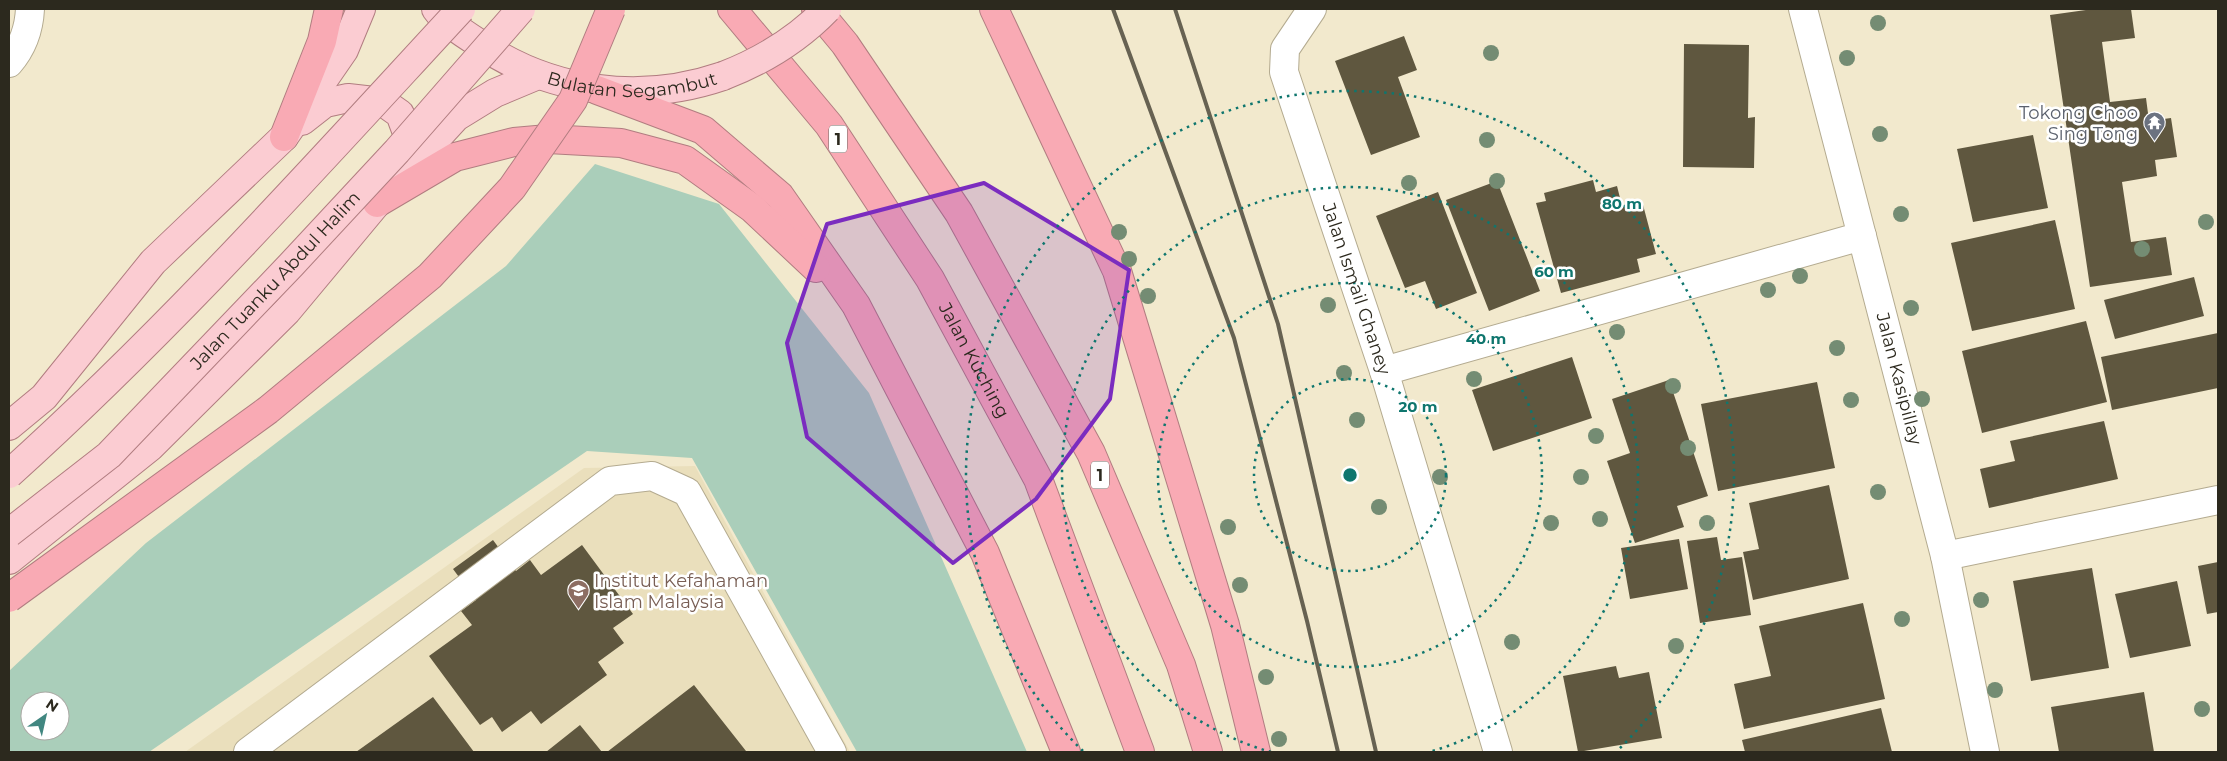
<svg xmlns="http://www.w3.org/2000/svg" width="2227" height="761" viewBox="0 0 2227 761" font-family="Montserrat,sans-serif">
	<style>
		.built { fill: #eadfbc }
		.green { fill: #aaceba; fill-rule: evenodd }
		.building { fill: #5f573f }
		.lines { fill: none; stroke-linecap: round; stroke-linejoin: round }
		.minor-casing { stroke: #b4ab90; stroke-width: 30 }
		.major-casing { stroke: #b17d80; stroke-width: 30 }
		.highway-casing { stroke: #b17d80; stroke-width: 30 }
		.minor { stroke: #fff; stroke-width: 28 }
		.major { stroke: #fbccd2; stroke-width: 28 }
		.highway { stroke: #f9aab4; stroke-width: 28 }
		.rail { stroke: #676252; stroke-width: 4 }
		.major-bridge-casing { stroke: #b17d80; stroke-width: 30; stroke-linecap: butt }
		.highway-bridge-casing { stroke: #b17d80; stroke-width: 30; stroke-linecap: butt }
		.major-bridge { stroke: #fbccd2; stroke-width: 28 }
		.highway-bridge { stroke: #f9aab4; stroke-width: 28 }
		.tree { fill: #748c73 }
		.marked { fill: #7b2cbf; fill-opacity: 0.2; stroke: #7b2cbf; stroke-width: 4; stroke-linejoin: round }
		.ring { fill: none; stroke: #0f766e; stroke-width: 2.5; stroke-dasharray: 2.5 5 }
		.labels { text-anchor: middle; stroke-width: 5; stroke-linejoin: round; paint-order: stroke }
		.shield { fill: #fff; stroke: #6b6962; stroke-width: 1 }
		.shield-label { font-size: 16px; font-weight: bold; fill: #2c291e }
		.street-label { font-size: 18px; fill: #2c291e; stroke: #fff }
		.worship-label { font-size: 18px; fill: #5b616d; stroke: #fff; text-anchor: end }
		.education-label { font-size: 18px; fill: #785e54; stroke: #fff; text-anchor: start }
		.centre { fill: #0f766e; stroke: #fff; stroke-width: 2.5 }
		.ring-label { font-size: 15px; text-anchor: middle; font-weight: bold; fill: #0f766e; stroke: #fff; stroke-width: 5; stroke-linejoin: round; paint-order: stroke }
	</style>
	<rect width="100%" height="100%" fill="#f2e9cd"/>
	<path class="built" d="M695 466 850 752H185L584 468Z"/>
	<path class="green" d="M595 164 719 204 869 393 1027 752H857L692 458 587 451 149 752H9V671L146 543 506 266ZM30 701H60V731H30Z"/>
	<path class="building" d="M2093 9H2131L2135 38 2102 42 2110 102 2146 98 2149 121 2171 118 2177 157 2155 160 2157 176 2122 182 2131 242 2166 237 2172 275 2090 287 2050 15Z
		M1404 36 1417 70 1398 77 1420 137 1371 155 1335 61Z
		M1684 44 1749 45 1748 118 1755 117 1754 168 1683 167Z
		M2033 135 2048 208 1973 222 1957 149Z
		M1593 180 1596 192 1617 186 1622 206 1642 201 1656 254 1637 259 1640 272 1561 293 1536 203 1546 201 1544 193Z
		M1497 181 1540 291 1489 311 1446 200Z
		M1438 192 1477 293 1436 309 1425 281 1405 288 1376 216Z
		M2055 220 2075 309 1972 331 1951 243Z
		M2194 277 2204 316 2115 339 2104 300Z
		M2086 321 2107 402 1982 433 1962 351Z
		M2218 333V388L2112 410 2101 357Z
		M1572 357 1592 418 1493 451 1472 390Z
		M1669 380 1708 496 1677 506 1684 527 1635 543 1607 461 1630 453 1612 399Z
		M1817 382 1835 468 1718 491 1701 404Z
		M2104 421 2118 479 1989 508 1980 469 2015 461 2010 441Z
		M1829 485 1849 579 1753 600 1743 552 1759 549 1749 503Z
		M1717 537 1721 560 1742 557 1751 615 1700 623 1687 541Z
		M1679 539 1688 589 1630 599 1621 548Z
		M493 540 516 571 530 560 541 575 582 545 633 614 613 628 624 643 598 662 607 675 541 724 531 711 502 732 492 717 480 725 429 656 472 625 461 611 476 600 453 569Z
		M2218 562V612L2207 614 2198 566Z
		M2092 568 2109 668 2031 681 2013 581Z
		M2177 581 2191 646 2130 658 2115 594Z
		M1863 603 1885 699 1744 729 1734 684 1771 676 1759 626Z
		M1616 666 1619 678 1649 672 1662 738 1578 752 1563 676Z
		M694 685 746 751 607 752Z
		M2144 692 2154 752H2059L2051 707Z
		M433 697 474 752H356Z
		M1881 708 1892 752H1745L1742 740Z
		M580 725 602 752H546Z"/>
	<g class="lines">
		<defs>
			<g id="minor">
				<path id="s1" d="M1312 9 1285 49 1284 72 1384 371 1498 752"/>
				<path id="s2" d="M1803 9 1945 556 1985 752"/>
				<path d="M9 63C22 48 29 29 30 9"/>
				<path d="M1384 371 1862 236"/>
				<path d="M1945 556 2218 500"/>
				<path d="M248 752 610 481 652 476 687 492 832 752"/>
			</g>
			<g id="major">
				<path id="s3" d="M436 9C445 22 466 35 480 44 552 93 641 104 723 76"/>
				<path d="M302 121 325 103 348 98 383 102 400 114 410 141 405 157"/>
				<path d="M9 426 44 397 153 262 284 137 344 50 361 9"/>
				<path d="M9 560 150 447 287 311 377 203 456 117 495 93 538 75"/>
			</g>
			<g id="highway">
				<path id="s4" d="M732 9 829 125 930 279 1038 479 1140 752"/>
				<path d="M816 9 845 44 959 213 1091 453 1181 665 1208 752"/>
				<path d="M994 9 1117 271 1225 625 1256 752"/>
				<path d="M597 90 703 130 780 196 856 305 985 553 1066 752"/>
				<path d="M284 137 322 41 329 9"/>
				<path d="M377 203 455 157 514 142 548 139 621 143 685 160 752 208 816 268"/>
			</g>
		</defs>
		<use href="#minor" class="minor-casing"/>
		<use href="#major" class="major-casing"/>
		<use href="#highway" class="highway-casing"/>
		<use href="#minor" class="minor"/>
		<use href="#major" class="major"/>
		<use href="#highway" class="highway"/>
		<path class="rail" d="M1113 9 1234 338 1307 621 1338 752
			M1175 9 1278 324 1376 752"/>
		<defs>
			<g id="major-bridge">
				<path d="M723 76C762 61 798 39 827 9"/>
				<path d="M9 474C170 329 314 168 461 9"/>
				<path id="s5" d="M9 533 109 455 291 265 397 151 521 9"/>
			</g>
			<path id="highway-bridge" d="M9 598 268 410 430 276 512 188 573 100 611 9"/>
		</defs>
		<use href="#major-bridge" class="major-bridge-casing"/>
		<use href="#highway-bridge" class="highway-bridge-casing"/>
		<use href="#major-bridge" class="major-bridge"/>
		<use href="#highway-bridge" class="highway-bridge"/>
	</g>
	<g class="tree">
		<circle cx="1878" cy="23" r="8"/>
		<circle cx="1491" cy="53" r="8"/>
		<circle cx="1847" cy="58" r="8"/>
		<circle cx="1880" cy="134" r="8"/>
		<circle cx="1487" cy="140" r="8"/>
		<circle cx="1497" cy="181" r="8"/>
		<circle cx="1409" cy="183" r="8"/>
		<circle cx="1901" cy="214" r="8"/>
		<circle cx="2206" cy="222" r="8"/>
		<circle cx="1119" cy="232" r="8"/>
		<circle cx="2142" cy="249" r="8"/>
		<circle cx="1129" cy="259" r="8"/>
		<circle cx="1800" cy="276" r="8"/>
		<circle cx="1768" cy="290" r="8"/>
		<circle cx="1148" cy="296" r="8"/>
		<circle cx="1328" cy="305" r="8"/>
		<circle cx="1911" cy="308" r="8"/>
		<circle cx="1617" cy="332" r="8"/>
		<circle cx="1837" cy="348" r="8"/>
		<circle cx="1344" cy="373" r="8"/>
		<circle cx="1474" cy="379" r="8"/>
		<circle cx="1673" cy="386" r="8"/>
		<circle cx="1922" cy="399" r="8"/>
		<circle cx="1851" cy="400" r="8"/>
		<circle cx="1357" cy="420" r="8"/>
		<circle cx="1596" cy="436" r="8"/>
		<circle cx="1688" cy="448" r="8"/>
		<circle cx="1440" cy="477" r="8"/>
		<circle cx="1581" cy="477" r="8"/>
		<circle cx="1878" cy="492" r="8"/>
		<circle cx="1379" cy="507" r="8"/>
		<circle cx="1600" cy="519" r="8"/>
		<circle cx="1551" cy="523" r="8"/>
		<circle cx="1707" cy="523" r="8"/>
		<circle cx="1228" cy="527" r="8"/>
		<circle cx="1240" cy="585" r="8"/>
		<circle cx="1981" cy="600" r="8"/>
		<circle cx="1902" cy="619" r="8"/>
		<circle cx="1512" cy="642" r="8"/>
		<circle cx="1676" cy="646" r="8"/>
		<circle cx="1266" cy="677" r="8"/>
		<circle cx="1995" cy="690" r="8"/>
		<circle cx="2202" cy="709" r="8"/>
		<circle cx="1279" cy="739" r="8"/>
	</g>
	<path class="marked" d="M984 183 1129 270 1110 399 1036 499 953 563 807 437 787 343 827 224Z"/>
	<g class="ring">
		<circle cx="1350" cy="475" r="96"/>
		<circle cx="1350" cy="475" r="192"/>
		<path d="M1271 752A288 288 0 1 1 1429 752"/>
		<path d="M1083 751A384 384 0 1 1 1617 751"/>
	</g>
	<defs>
		<symbol id="temple-pin" viewBox="-11 -11 22 30"><path d="M0 17L-7.5 6A9.5 9.5 0 1 1 7.5 6Z" fill="#6b7280" stroke="#fff"/><path d="M0-6L5-2H3V0L6.5 2.5H4V6H1.5V3h-3V6H-4V2.5H-6.5L-3 0V-2H-5Z" fill="#fff"/></symbol>
		<symbol id="school-pin" viewBox="-11 -11 22 30"><path d="M0 17L-7.5 6A9.5 9.5 0 1 1 7.5 6Z" fill="#8d6e63" stroke="#fff"/><path d="M0-5L7-2L0 1L-7-2ZM-4 1L0 2.5L4 1V4Q0 6-4 4Z" fill="#fff"/></symbol>
	</defs>
	<g fill-rule="evenodd">
		<use href="#temple-pin" x="2142" y="110" width="25" height="34"/>
		<use href="#school-pin" x="566" y="578" width="25" height="34"/>
	</g>
	<g class="labels">
		<g class="shield">
			<rect x="829" y="125.5" width="18" height="27" rx="4"/>
			<rect x="1091" y="461.5" width="18" height="27" rx="4"/>
		</g>
		<g class="shield-label">
			<text x="838" y="145">1</text>
			<text x="1100" y="481">1</text>
		</g>
		<g class="street-label">
			<text dy="6" stroke="none"><textPath href="#s3" startOffset="218">Bulatan Segambut</textPath></text>
			<text dy="6" stroke="none"><textPath href="#s5" startOffset="368">Jalan Tuanku Abdul Halim</textPath></text>
			<text dy="6" stroke="none"><textPath href="#s1" startOffset="300">Jalan Ismail Ghaney</textPath></text>
			<text dy="6" stroke="none"><textPath href="#s4" startOffset="428">Jalan Kuching</textPath></text>
			<text dy="6" stroke="none"><textPath href="#s2" startOffset="382">Jalan Kasipillay</textPath></text>
		</g>
		<g class="worship-label">
			<text x="2138" y="119">Tokong Choo<tspan x="2138" dy="21">Sing Tong</tspan></text>
		</g>
		<g class="education-label">
			<text x="594" y="587">Institut Kefahaman<tspan x="594" dy="21">Islam Malaysia</tspan></text>
		</g>
	</g>
	<circle cx="1350" cy="475" r="8" class="centre"/>
	<g class="ring-label">
		<text x="1622" y="209">80 m</text>
		<text x="1554" y="277">60 m</text>
		<text x="1486" y="344">40 m</text>
		<text x="1418" y="412">20 m</text>
	</g>
	<rect width="2227" height="761" fill="none" stroke="#2c291e" stroke-width="20"/>
	<g transform="translate(45 716) rotate(34)"><circle r="24" fill="#ffffff" stroke="#aba9a5"/>
	<path d="M0-4L9 19L0 12L-9 19Z" fill="#418781"/>
	<text y="-8" font-size="14" font-weight="bold" text-anchor="middle" fill="#2c291e">N</text>
	</g>
</svg>
